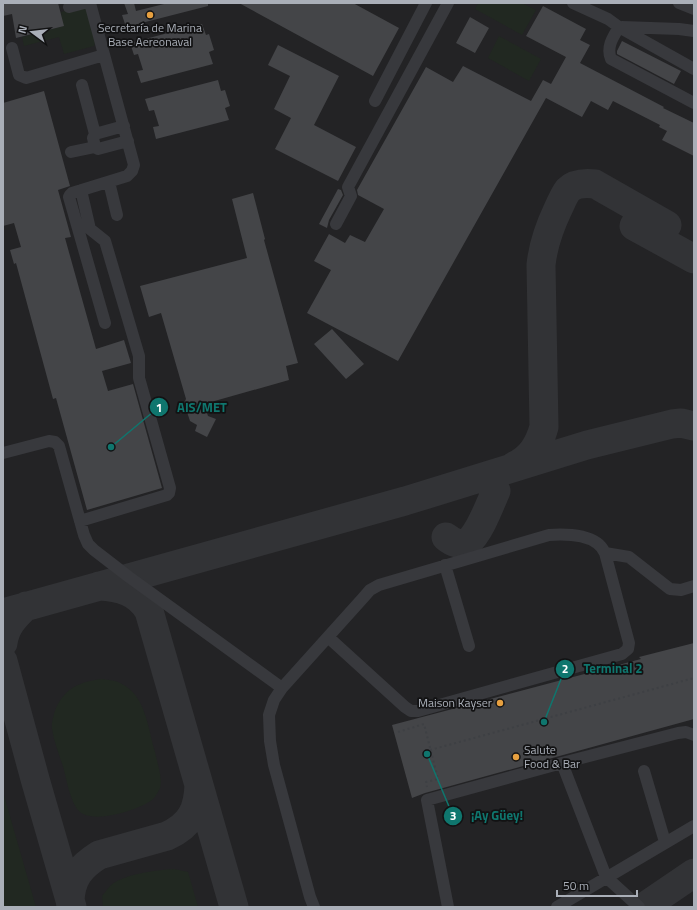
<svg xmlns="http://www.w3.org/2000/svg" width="697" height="910" viewBox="0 0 697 910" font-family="'Titillium Web',sans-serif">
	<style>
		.built { fill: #232325 }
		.green { fill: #212821 }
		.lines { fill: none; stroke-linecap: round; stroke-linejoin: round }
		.taxiway { stroke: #323336; stroke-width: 29 }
		.building { fill: #444548 }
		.path { stroke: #3e4044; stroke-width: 2; stroke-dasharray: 2 3; stroke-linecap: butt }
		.minor { stroke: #38393d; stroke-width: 12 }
		.poi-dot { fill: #e7a040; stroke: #121213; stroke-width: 1.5 }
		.labels { text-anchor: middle; stroke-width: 3.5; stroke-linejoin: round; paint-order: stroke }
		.poi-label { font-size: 12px; fill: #aaafb8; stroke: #121213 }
		.leader { fill: none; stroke: #0f766e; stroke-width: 1.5 }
		.callout-dot { fill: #0f766e; stroke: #121213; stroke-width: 1.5 }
		.mark-label { font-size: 12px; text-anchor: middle; font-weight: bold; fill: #fff }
		.callout-label { font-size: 13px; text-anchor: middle; font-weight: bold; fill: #0f766e; stroke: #121213; stroke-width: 3.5; stroke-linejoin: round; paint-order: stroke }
	</style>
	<rect width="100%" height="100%" fill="#171718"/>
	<path class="built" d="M3 3H694V907H3Z"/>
	<path class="green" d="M478 3H522L536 10 522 35 475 9Z
		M80 7H85L97 36 94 46 64 54 59 37 24 46 22 37 63 26 61 12Z
		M499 36 541 59 529 81 488 58Z
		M102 679C108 680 116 680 122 684 146 696 148 729 155 752 157 762 163 779 160 788 158 792 155 798 152 800 138 810 95 824 80 812 71 804 67 782 64 770 60 756 54 743 52 729 51 723 54 714 56 708 66 687 80 682 102 679Z
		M3 792 36 907H3Z
		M174 869 188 872 198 907H103L102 896C105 893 107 889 110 886 123 874 156 870 174 869Z"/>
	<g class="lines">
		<path class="taxiway" d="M634 226 694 259
			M514 466C531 458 539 445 544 427L541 265C543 245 549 228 558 209 561 203 564 195 568 190 575 183 586 183 595 184L667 225
			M446 537C452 542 462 547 469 541 480 532 490 504 496 491
			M99 586C120 587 138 592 149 611L234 907
			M3 613 405 501 587 445 672 424 681 423 694 426
			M3 643C5 627 14 617 26 606
			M3 661 35 779 72 907
			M70 901C71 878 80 867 99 855L167 836C191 825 198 810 199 785
			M644 907 694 873"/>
	</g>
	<path class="building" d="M3 3H58L64 26 16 38 12 14 3 16Z
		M124 3H134L136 11 168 3H208V6L126 27 122 15 128 14Z
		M239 3H353L399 28 373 76Z
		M543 6 586 29 580 40 590 45 580 63 664 107 663 108 694 123V156L662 140 667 131 659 127 660 125 613 101 608 110 591 101 582 117 546 98 398 361 307 313 331 270 314 261 329 234 345 243 350 235 365 242 384 209 358 195 357 190 426 67 453 82 463 66 531 101 543 80 551 84 566 57 526 36Z
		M470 17 489 28 475 53 456 43Z
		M202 24 206 35 209 34 214 50 209 52 213 64 141 83 137 71 143 70 138 54 134 55 130 43Z
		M622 41 681 71 674 84 617 54V51Z
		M278 45 339 76 314 125 356 147 338 181 275 149 291 118 274 109 290 76 268 65Z
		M218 80 221 91 225 90 230 106 225 108 229 120 156 139 153 127 159 126 154 110 149 111 145 99Z
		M44 91 70 186 58 190 71 237 65 238 96 349 124 340 131 363 102 371 108 391 133 384 162 488 87 510 56 398 53 399 16 263 14 264 10 250 21 247 14 223 3 226V103Z
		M338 189 341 190 343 195 329 220 327 228 319 224Z
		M253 193 265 239 264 240 298 363 286 366 289 380 204 404 208 416 216 419 207 437 195 431 197 425 190 421 184 403 186 399 161 313 149 317 140 286 247 258 232 199Z
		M332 329 364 364 346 379 314 344Z
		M694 643V719L425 793 412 798 392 725 641 659 639 657Z"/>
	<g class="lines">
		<path class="path" d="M398 732 424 724 438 779 426 782 427 787
			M430 750 694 678"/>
		<path class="minor" d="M90 3 134 165 132 171 127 176 72 193 70 195 69 197 105 323
			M573 3 608 19 619 27 694 69
			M679 3 694 9
			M69 7 84 3
			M619 27C613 37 606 47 611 59L694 103
			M622 27 679 29 694 31
			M12 48 19 75 26 78 104 55
			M82 85 95 134
			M375 101 426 3
			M124 126 95 134 93 138 95 147 98 149 128 141
			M71 152 95 147
			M109 182 117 215
			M336 224 351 196 348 187 448 3
			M3 453 49 441 55 442 59 446 84 535 88 544 94 550 129 577 282 688 274 700 269 715 270 741 274 765 310 897 314 907
			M80 521 167 495 169 493 170 488 139 378V356L105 241 90 229 81 190
			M605 553 629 557 670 589 681 590 694 586
			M445 565 469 646
			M282 688 363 598 370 590 379 585 549 535C564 534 584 534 597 543 600 545 603 549 605 553L629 643 628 649 622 654 418 711H411L405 707 328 637
			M562 763 606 877 639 907
			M644 771 665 842
			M448 907 427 800 562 763 678 733 686 732 694 735
			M557 907 694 826"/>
	</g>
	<g class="poi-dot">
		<circle cx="150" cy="15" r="4"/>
		<circle cx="500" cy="703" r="4"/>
		<circle cx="516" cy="757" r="4"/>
	</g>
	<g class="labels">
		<g class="poi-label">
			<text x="150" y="32">Secretaría de Marina<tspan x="150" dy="14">Base Aereonaval</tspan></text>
			<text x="492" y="707" text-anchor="end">Maison Kayser</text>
			<text x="524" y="754" text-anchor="start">Salute<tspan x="524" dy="14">Food &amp; Bar</tspan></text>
		</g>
	</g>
	<path class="leader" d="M111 447L159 407M544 722L565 669M427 754L453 816"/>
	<g class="callout-dot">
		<circle cx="111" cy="447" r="4"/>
		<circle cx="544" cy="722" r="4"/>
		<circle cx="427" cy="754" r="4"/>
		<circle cx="159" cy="407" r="10"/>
		<circle cx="565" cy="669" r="10"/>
		<circle cx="453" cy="816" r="10"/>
	</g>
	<g class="mark-label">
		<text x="159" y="412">1</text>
		<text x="565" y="673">2</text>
		<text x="453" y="820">3</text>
	</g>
	<g class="callout-label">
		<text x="202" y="412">AIS/MET</text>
		<text x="613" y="673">Terminal 2</text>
		<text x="497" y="820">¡Ay Güey!</text>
	</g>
	<rect width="697" height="910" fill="none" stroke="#aaafb8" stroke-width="8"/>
	<g transform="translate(32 32) rotate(285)" stroke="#121213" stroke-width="3" paint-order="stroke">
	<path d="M0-3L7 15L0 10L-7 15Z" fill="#aaafb8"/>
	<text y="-6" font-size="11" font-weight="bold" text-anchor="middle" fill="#aaafb8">N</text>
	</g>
	<path d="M557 890v6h80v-6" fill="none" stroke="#aaafb8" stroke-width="2"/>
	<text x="563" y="890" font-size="12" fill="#aaafb8" stroke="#121213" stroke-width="3" paint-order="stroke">50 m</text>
</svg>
